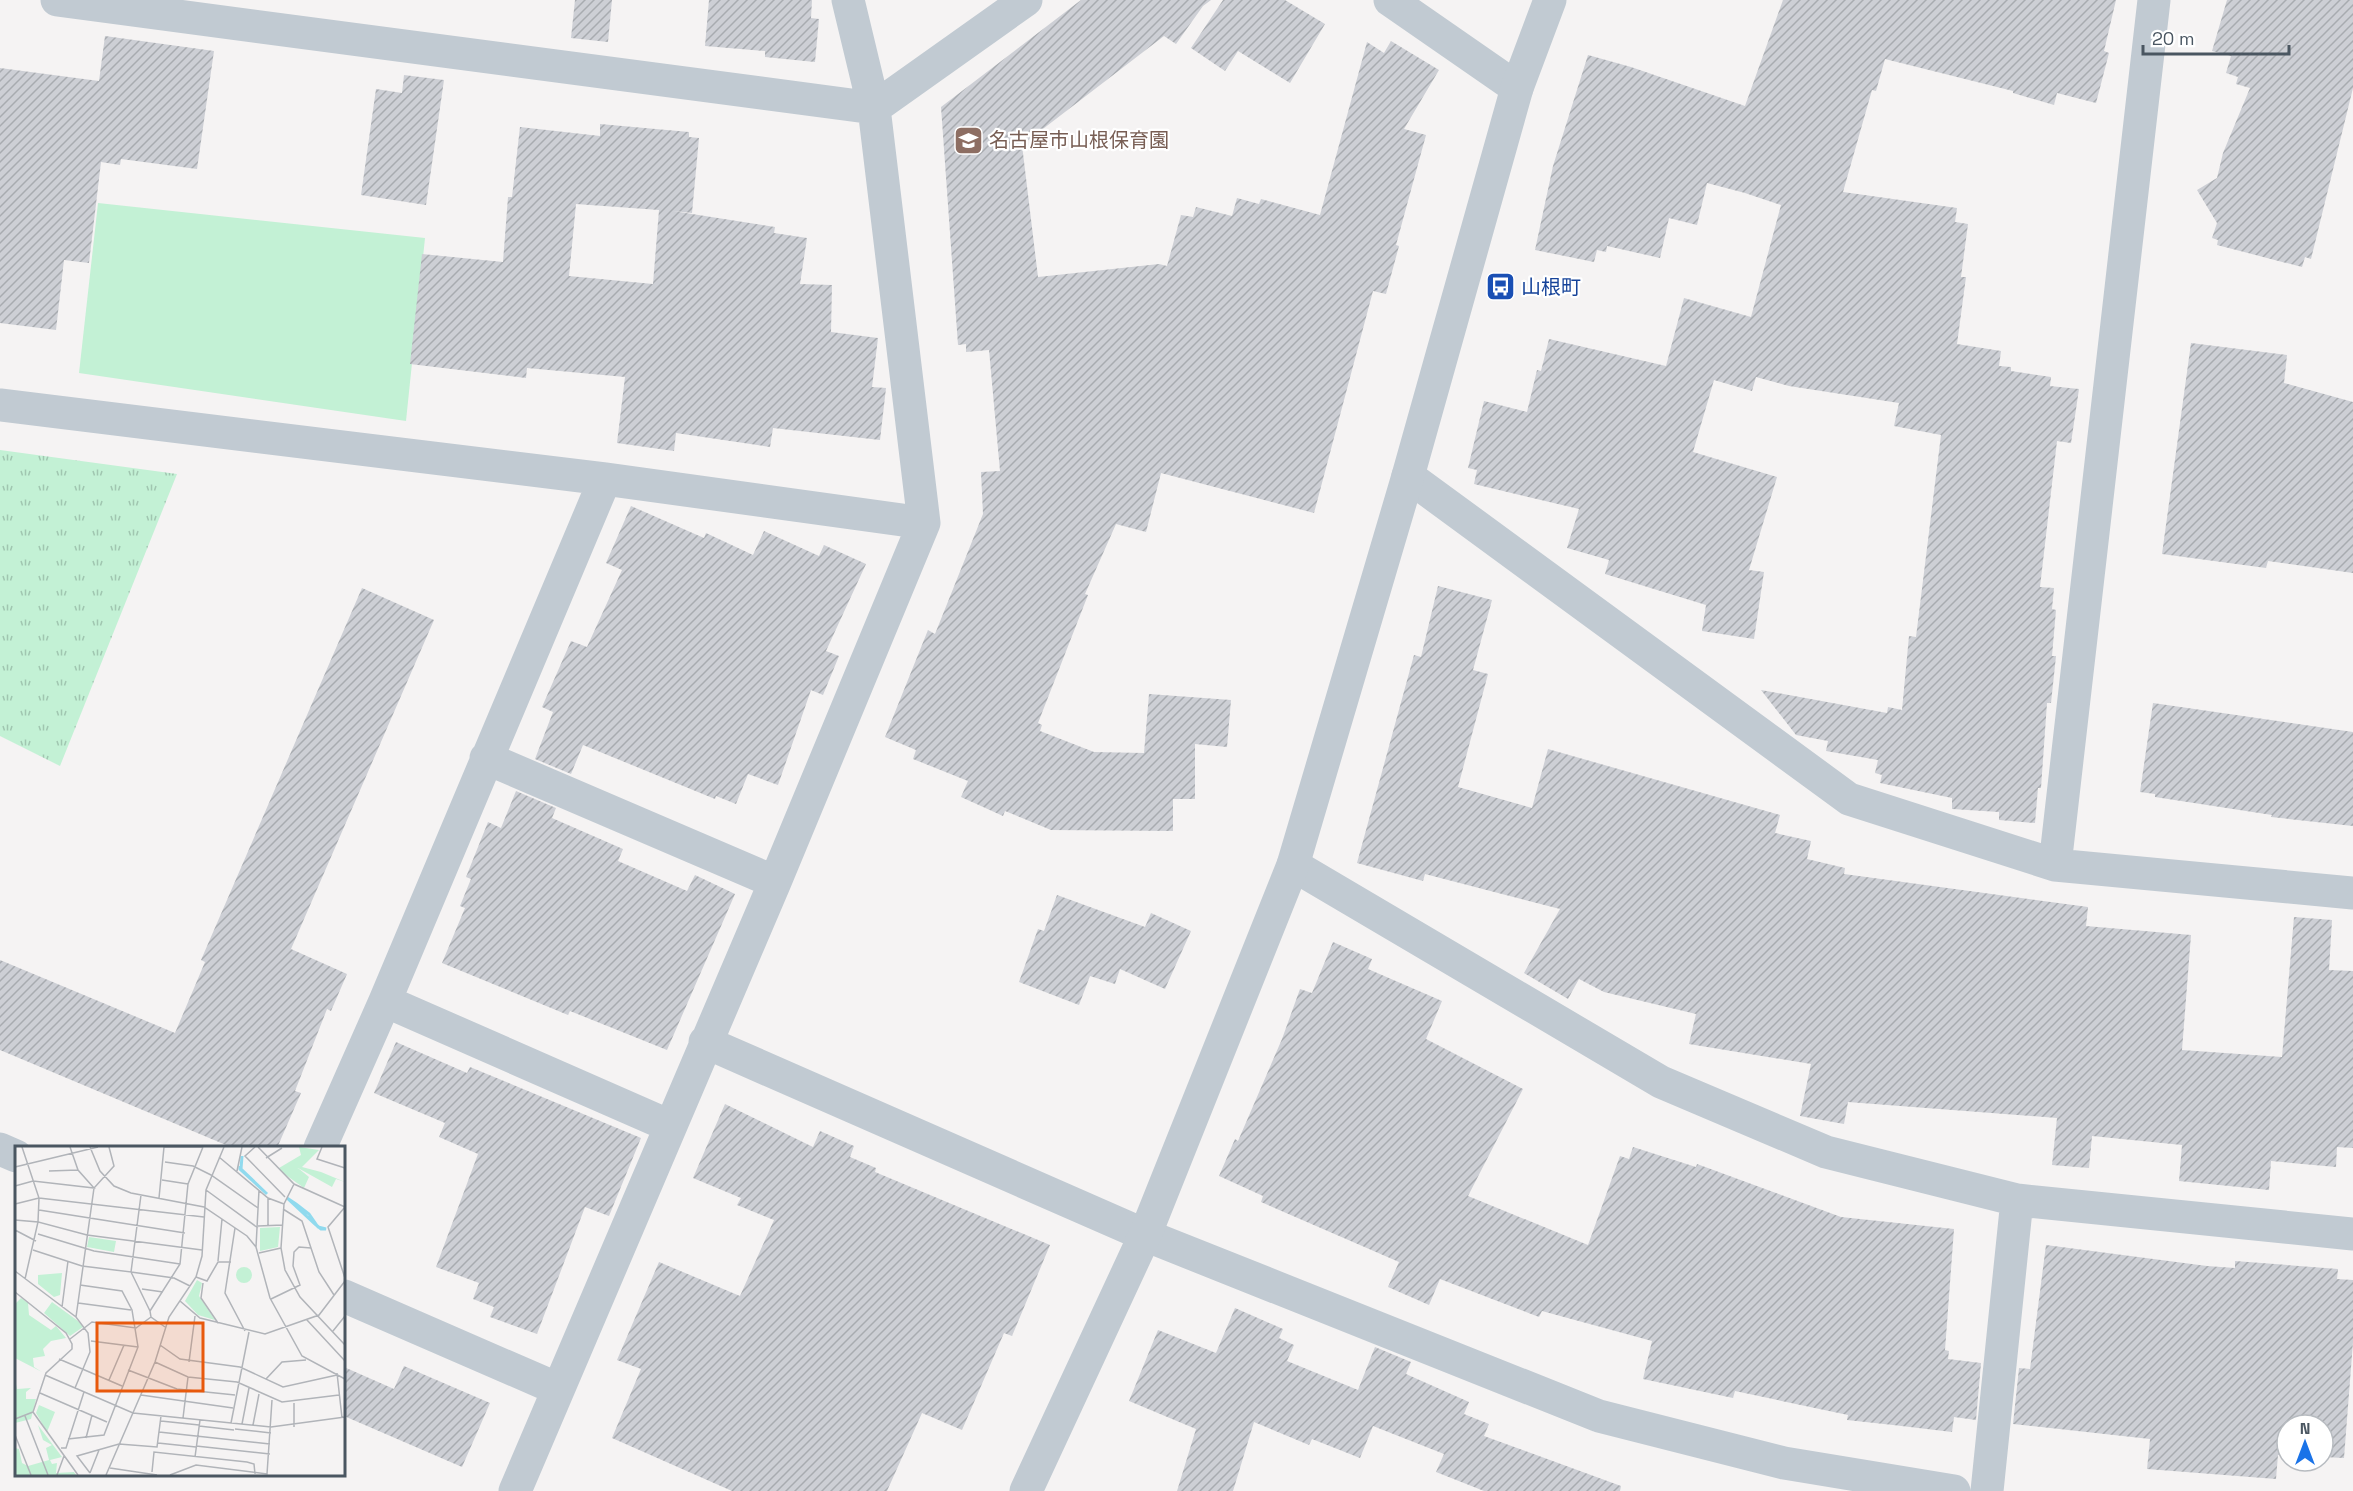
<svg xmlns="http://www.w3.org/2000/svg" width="2353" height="1491" viewBox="0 0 2353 1491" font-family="'Space Grotesk','Noto Sans JP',sans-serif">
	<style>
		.grass { fill: url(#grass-tufts) }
		.garden { fill: #c3f1d5 }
		.building { fill: url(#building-hatch); fill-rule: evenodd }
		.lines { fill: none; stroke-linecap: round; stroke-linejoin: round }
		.minor { stroke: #c1cad2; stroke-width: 33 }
		.tertiary { stroke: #c1cad2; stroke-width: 33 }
		.labels { text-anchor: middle; stroke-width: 4.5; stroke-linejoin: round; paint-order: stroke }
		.education-label { font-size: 20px; fill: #785e54; stroke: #fff; text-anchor: start }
		.transit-label { font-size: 20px; fill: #164399; stroke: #fff; text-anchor: start }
		.inset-river { fill: none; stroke: #90daee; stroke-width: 3 }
		.inset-road { fill: none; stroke: #b1b4b9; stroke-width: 1.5 }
		.view { fill: #e8590c; fill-opacity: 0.15; stroke: #e8590c; stroke-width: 3 }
		.inset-edge { fill: none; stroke: #4a5661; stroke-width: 3 }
	</style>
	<defs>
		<pattern id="grass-tufts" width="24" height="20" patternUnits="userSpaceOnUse" patternTransform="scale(1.5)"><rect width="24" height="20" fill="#c3f1d5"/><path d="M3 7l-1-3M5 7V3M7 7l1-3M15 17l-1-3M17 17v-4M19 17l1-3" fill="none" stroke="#a0c6b0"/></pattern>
		<pattern id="building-hatch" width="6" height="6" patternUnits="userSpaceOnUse" patternTransform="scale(1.5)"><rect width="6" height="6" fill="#cdcfd5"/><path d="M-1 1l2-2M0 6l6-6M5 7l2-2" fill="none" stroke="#a8abb0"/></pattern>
	</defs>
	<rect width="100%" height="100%" fill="#f5f3f3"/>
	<path class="grass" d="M0 450 177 474 60 766 0 736Z"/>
	<path class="garden" d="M98 203 425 238 406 421 79 373Z"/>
	<path class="building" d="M575 0H612L608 42 571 38Z
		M709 0H812L811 18 819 19 815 62 765 57V51L705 46Z
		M1081 0H1211L1203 6 1176 44 1164 36 1022 145 1038 277 1159 264 1167 266 1181 215 1193 217 1196 207 1232 216 1237 198 1259 204 1261 199 1320 215 1367 42 1384 53 1391 41 1439 70 1404 129 1426 135 1396 245 1399 246 1386 294 1373 291 1314 513 1161 473 1146 532 1116 524 1085 594 1088 595 1038 723 1042 725 1040 731 1094 752 1144 753 1149 694 1231 700 1227 747 1195 744V799H1173V831L1051 830 1005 811 1003 816 961 797 968 781 913 759 916 750 885 737 928 630 935 634 983 514 981 472 1000 471 989 350 966 352V344L958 345 941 107Z
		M1223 0H1285L1325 24 1290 83 1238 51 1225 71 1191 48Z
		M1783 0H2116L2104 51 2109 53 2096 103 2057 93 2054 105 2013 93V91L1885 59 1876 91 1872 90 1843 192 1957 208 1955 222 1968 224 1961 277H1966L1957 344 2001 351 1999 366 2011 367V371L2051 377 2050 386 2079 389 2071 443 2057 441 2040 587 2054 588 2052 609 2056 610 2052 656H2056L2051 703H2047L2041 788H2038L2035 823 1999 820V812L1952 809V798L1880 783 1882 775 1875 773 1878 760 1826 751 1828 741 1796 735 1761 690 1887 713 1888 707 1902 710 1909 636 1916 637 1941 435 1894 426 1899 403 1789 386 1756 377 1752 391 1714 380 1693 452 1777 477 1749 570 1764 572 1754 639 1702 631 1706 605 1605 574 1609 560 1567 548 1579 509 1474 484 1477 470 1468 468 1484 401 1527 412 1537 370 1541 371 1549 339 1666 366 1684 298 1751 317 1781 205 1745 193 1707 183 1697 225 1669 218 1660 258 1607 246 1606 252 1597 250 1594 262 1535 250 1553 166 1588 55 1631 67 1745 106Z
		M2227 0H2353V88L2311 259 2305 257 2302 267 2217 245 2218 240 2212 238 2217 223 2197 190 2217 178 2223 153 2250 88 2236 84 2238 77 2226 73 2231 56 2212 51Z
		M105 36 214 51 197 169 121 159 120 165 101 162 89 263 64 260 56 330 0 323V68L99 81Z
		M404 75 444 80 426 205 361 195 376 89 402 93Z
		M600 124 689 132V137L699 138 692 213 673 211 775 227 774 233 807 238 800 284 832 285 831 332 878 338 872 387 886 388 880 440 773 428 770 447 676 433 674 451 617 443 625 377 527 368 526 378 410 364 422 254 503 262 508 197H512L520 127 600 136ZM576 204 659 210 653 284 569 276Z
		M2191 343 2287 355 2284 383 2353 402V573L2268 561 2266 568 2162 554Z
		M631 506 704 538 706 533 753 555 764 531 819 556 824 545 866 564 826 651 839 656 823 695 811 690 778 785 748 774 736 804 716 796 715 799 583 745 571 774 535 759 553 712 542 707 571 641 587 647 622 570 606 563Z
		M1438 586 1492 600 1473 670 1488 674 1458 787 1532 808 1548 749 1780 815 1775 833 1811 841 1807 859 1845 868 1844 874 2088 907 2086 926 2191 935 2182 1050 2282 1057 2294 917 2332 920 2329 970 2353 971V1148L2337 1147 2336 1167 2271 1161 2269 1190 2179 1181 2182 1145 2092 1136 2089 1168 2052 1165 2057 1118 1848 1102 1844 1124 1800 1116 1811 1064 1689 1044 1696 1014 1604 992 1579 979 1568 999 1524 973 1560 909 1425 874 1423 881 1357 863 1414 655 1421 657Z
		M362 588 434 620 291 949 347 974 331 1011 327 1009 295 1091 301 1093 277 1148H233L0 1050V960L175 1033 205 962 201 960Z
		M2153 703 2353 732V826L2271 817 2272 815 2155 797V794L2140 792Z
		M516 791 556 808 552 818 623 849 618 861 687 891 695 875 735 894 667 1050 570 1011 568 1015 442 963 465 908 460 906 471 879 466 877 488 822 501 828Z
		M1057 895 1145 927 1151 913 1191 931 1165 989 1120 969 1115 984 1090 976 1079 1005 1019 982 1038 929 1044 931Z
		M1333 942 1372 959 1368 969 1442 1001 1426 1039 1523 1089 1468 1196 1588 1245 1620 1156 1629 1159 1633 1147 1696 1167 1697 1164 1841 1217 1954 1229 1945 1350 1949 1351 1948 1359 1981 1363 1976 1420 1954 1417 1952 1432 1893 1425 1847 1420 1848 1415 1735 1391 1733 1398 1643 1379 1652 1341 1542 1311 1539 1317 1440 1279 1429 1305 1388 1287 1399 1262 1261 1202 1263 1196 1219 1176 1235 1139 1238 1141 1282 1039 1300 989 1312 993Z
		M396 1042 467 1073 470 1067 641 1138 609 1216 585 1207 537 1334 490 1317 494 1307 473 1299 479 1283 436 1267 478 1154 439 1137 445 1123 374 1093Z
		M725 1104 813 1147 820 1131 854 1146 850 1157 876 1168 875 1172 1050 1245 1012 1336 1004 1333 962 1430 922 1413 887 1491H732L612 1438 641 1369 617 1360 659 1262 740 1296 774 1220 737 1205 741 1198 693 1178Z
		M2046 1245 2207 1266 2235 1268V1261L2338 1269 2337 1279 2353 1280V1342L2344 1458 2323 1457V1425H2287V1455H2278L2276 1479 2147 1469 2150 1439 2013 1424 2019 1368 2030 1369Z
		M1235 1308 1283 1329 1279 1338 1294 1345 1287 1361 1358 1390 1375 1347 1411 1362 1406 1374 1469 1402 1464 1414 1489 1424 1484 1436 1621 1486 1620 1491H1484L1436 1472 1444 1454 1373 1426 1360 1458 1312 1439 1309 1445 1254 1422 1233 1491H1177L1196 1429 1129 1401 1158 1330 1216 1353Z
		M404 1366 490 1403 462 1467 344 1416V1367L394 1389Z"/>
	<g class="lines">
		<path class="minor" d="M57 0 874 108 1026 0
			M1390 0 1517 88
			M0 405 605 479 924 523
			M1408 476 1849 799 2055 865 2353 893
			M486 758 775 882
			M1293 865 1661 1082 1826 1152 2017 1200 2353 1234
			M2055 865 2154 0
			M385 1001 670 1126
			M705 1042 1145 1235 1599 1416 1784 1463 1954 1491
			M320 1148 385 1001 605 479
			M0 1149 16 1156
			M344 1296 558 1389
			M515 1491 775 882 924 523 874 108 848 0
			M1987 1491 2017 1200"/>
		<path class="tertiary" d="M1026 1491 1145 1235 1293 865 1408 476 1517 88 1550 0"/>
	</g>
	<defs>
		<symbol id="school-square" viewBox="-11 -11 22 22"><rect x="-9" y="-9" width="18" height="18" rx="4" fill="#8d6e63" stroke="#fff"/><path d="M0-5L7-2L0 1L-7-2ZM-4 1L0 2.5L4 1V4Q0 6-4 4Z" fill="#fff"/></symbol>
		<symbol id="bus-square" viewBox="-11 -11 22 22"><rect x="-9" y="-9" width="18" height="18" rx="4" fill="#1a4fb4" stroke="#fff"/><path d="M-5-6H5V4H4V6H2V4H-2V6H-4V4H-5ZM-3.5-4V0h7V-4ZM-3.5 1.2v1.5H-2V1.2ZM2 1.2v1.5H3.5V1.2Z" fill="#fff"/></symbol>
	</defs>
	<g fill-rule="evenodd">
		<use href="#school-square" x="952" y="124" width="33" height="33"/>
		<use href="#bus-square" x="1484" y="270" width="33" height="33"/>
	</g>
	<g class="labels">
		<g class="education-label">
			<text x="989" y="147">名古屋市山根保育園</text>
		</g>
		<g class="transit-label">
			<text x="1521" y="294">山根町</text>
		</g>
	</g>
	<g transform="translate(15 1146)">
		<rect width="330" height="330" fill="#f5f3f3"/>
		<path d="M283 22 294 31 289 42 268 27ZM265 81 263 101 245 105V82ZM74 91 101 95 99 106 72 101ZM221 129a8 8 0 1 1 16 0a8 8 0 1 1-16 0ZM47 127 45 149 39 151 23 138V129ZM182 134 187 137 184 150 200 174 183 169 170 155ZM37 156 63 175 68 181 55 190 29 167ZM24 259 40 266 32 286 21 267Z" fill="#c3f1d5"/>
		<path d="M284 1 304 4 287 21 306 26 330 36 321 33 317 41 283 22 278 27H268L264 22 286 9ZM6 152 13 157 14 169 36 184 41 180 51 192 36 195 28 203 30 210 18 212 19 221 27 226 0 212V158ZM0 233 2 243 16 242 11 246V253H21L16 273 0 277ZM23 279 47 311 35 314 37 318 42 317 41 327 59 326 61 329H0V302L4 303 7 317 13 320 34 314 31 302 37 299 28 294Z" fill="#c3f1d5"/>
		<path class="inset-river" d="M225 20V23L252 48 226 23 227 10M272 52 281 58 294 68 303 81 311 83H306L300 78Z"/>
		<path class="inset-road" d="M7 1 24 52 23 76 72 89 187 104M75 1 85 25 99 40 116 47 189 61 232 90 241 101 255 152 287 210 330 233M149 1H188M240 1 230 10 270 51M243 1 279 38 330 61M307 1 302 13 330 22M204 11 253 52 269 58M251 12 267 2M150 16 178 20 196 29 243 62M0 21 83 1M34 25 63 24M222 25 227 1M147 34 173 38M279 38 269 58 266 102 270 124 285 151 330 199M0 40 18 35 79 42 63 24 55 1M191 44 243 82M144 52 149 1M0 58 24 52 189 71M330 61 313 81 330 132M268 63 287 75 304 126 319 149M24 64 170 87M0 74 23 76 10 133M253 79V52M243 80 268 79M220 82 210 147 230 185M0 84V116M0 84 21 95M23 88 79 105 165 118M241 101 244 44M18 104 67 120 116 126 126 49M244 107 266 102M203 115 207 73M0 125 61 171 73 187 75 206 60 242M116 126 159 132 175 140M116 126 135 165M181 131 192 135 203 116H216M188 137 186 152 203 177M127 143 148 146M0 146 51 187 57 198V203L31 227 18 266 63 329M256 153 285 139 278 120 279 106 284 101 296 102M165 155 185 172 250 188 304 169 330 135M63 157 116 164M47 161 53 115M61 171 79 42 99 20 94 1M292 174 330 215M150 181 136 171 135 165 165 118 173 38 188 1M318 185 330 170M55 193 77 176 121 182 136 171M76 195 123 201M145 199 165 213 225 221 268 241 322 229M44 213 107 240M140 216 173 231 222 236 267 256 324 249M174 216 180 170M113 224 162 243 220 249M322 227 327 272M30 229 118 267 256 281 330 271M251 233 267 216 291 214M94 234 109 199M25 247 92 276M126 249 218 262M279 257V281M10 270 33 329M168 272 173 231M0 273 18 266M146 275 184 279M216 277 234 186M227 278 234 242M238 279 244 248M184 280 219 284M220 283 256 287M144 286 255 298M0 289 16 329M71 292 77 269M53 293 89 289 123 201 117 164 107 145 65 139M143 297 181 301M181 300 255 308M46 302H51L69 246M180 311 185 274M95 322 142 329M137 326 139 306 232 316 239 318 240 328M75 327 62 310 104 298 142 301 146 270M75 327 84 304M42 329 49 310M91 329 140 216 154 171 181 131 187 110 191 44 209 1M155 329 181 319 252 328 257 254"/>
		<path class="view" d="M82 177H188V245H82Z"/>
		<rect width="330" height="330" class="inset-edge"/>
	</g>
	<g transform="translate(2305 1443)"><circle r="28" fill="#ffffff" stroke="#b7bbc0" stroke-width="1.5"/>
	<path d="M0-4.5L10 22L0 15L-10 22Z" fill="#1a73e8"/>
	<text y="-9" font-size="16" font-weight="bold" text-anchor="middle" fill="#4a5661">N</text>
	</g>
	<path d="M2143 45v9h146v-9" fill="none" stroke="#4a5661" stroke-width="3"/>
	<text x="2152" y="45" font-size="18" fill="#4a5661" stroke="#ffffff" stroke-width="4.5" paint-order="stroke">20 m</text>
</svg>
